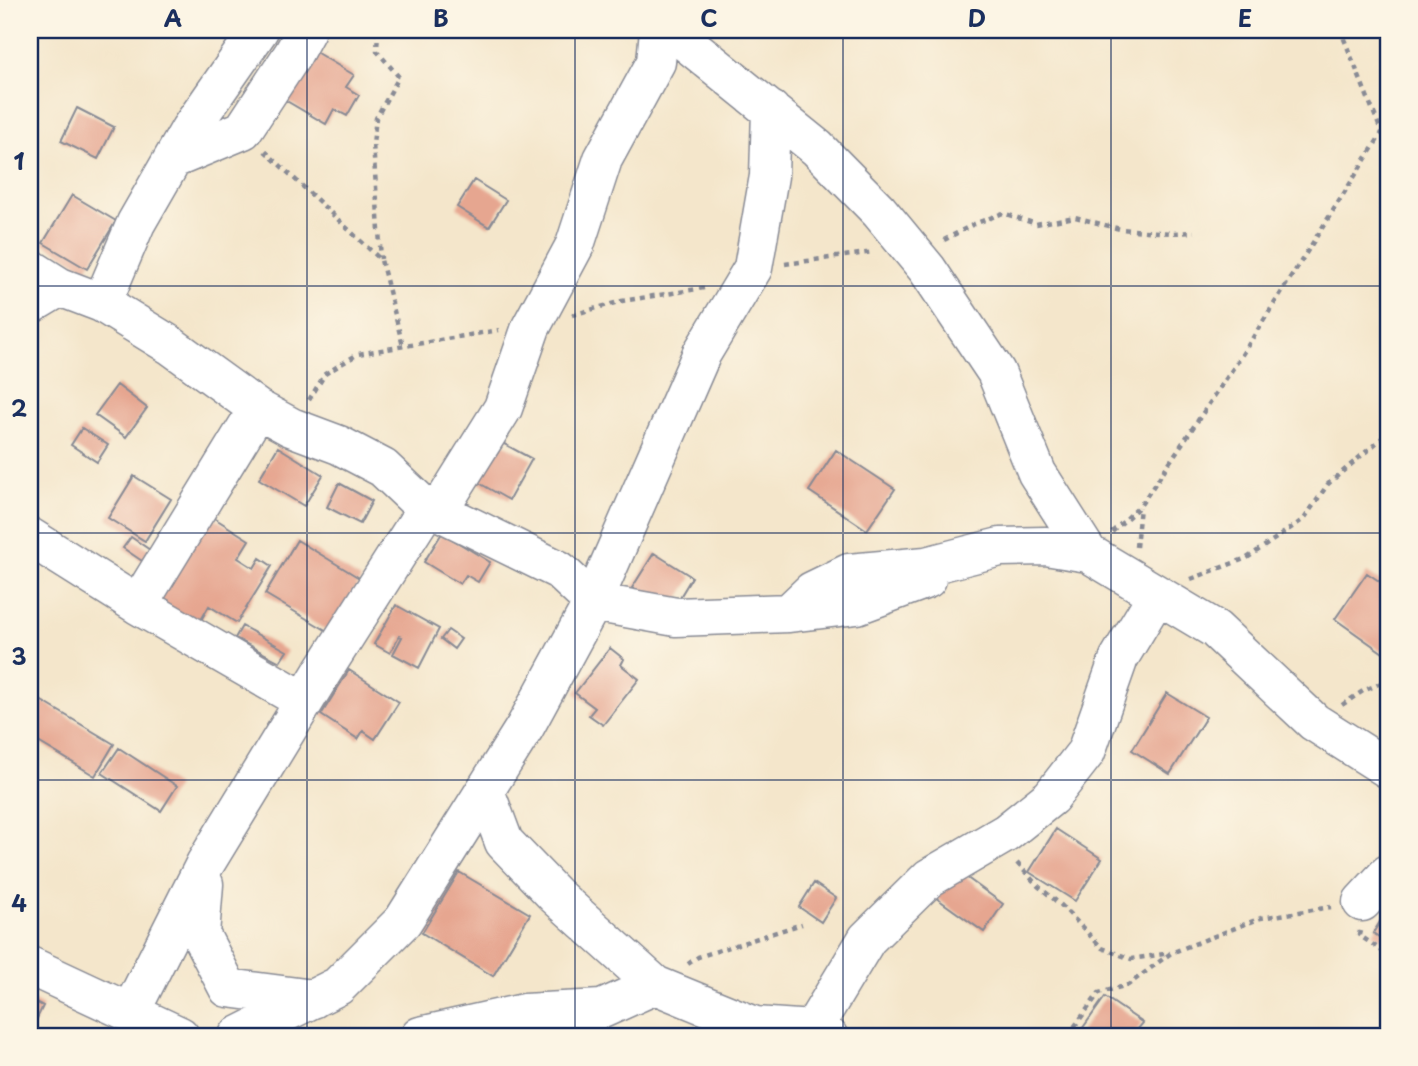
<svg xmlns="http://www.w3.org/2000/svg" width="1418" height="1066" viewBox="0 0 1418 1066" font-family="'Playpen Sans',sans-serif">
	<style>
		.building { fill: #e6a690 }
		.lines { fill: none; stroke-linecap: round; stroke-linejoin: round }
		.minor-casing { stroke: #888a94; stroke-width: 41 }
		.path { stroke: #888a94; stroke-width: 4.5; stroke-dasharray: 5 5; stroke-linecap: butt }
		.minor { stroke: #fff; stroke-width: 38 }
		.grid { fill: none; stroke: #1b2f5e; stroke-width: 2; stroke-opacity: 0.55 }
		.neatline { fill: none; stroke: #1b2f5e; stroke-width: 2.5 }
		.grid-label { font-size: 23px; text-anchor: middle; font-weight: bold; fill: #1b2f5e }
	</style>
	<rect width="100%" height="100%" fill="#fcf5e5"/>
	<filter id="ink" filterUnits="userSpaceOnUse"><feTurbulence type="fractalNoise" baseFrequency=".0143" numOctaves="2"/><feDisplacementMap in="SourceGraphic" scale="14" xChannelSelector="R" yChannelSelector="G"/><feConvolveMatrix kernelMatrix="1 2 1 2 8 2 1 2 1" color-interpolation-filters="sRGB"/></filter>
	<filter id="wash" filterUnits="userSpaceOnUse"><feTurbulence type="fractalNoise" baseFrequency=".00686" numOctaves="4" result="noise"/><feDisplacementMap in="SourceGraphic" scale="28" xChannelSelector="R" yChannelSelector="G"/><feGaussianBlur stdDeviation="1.57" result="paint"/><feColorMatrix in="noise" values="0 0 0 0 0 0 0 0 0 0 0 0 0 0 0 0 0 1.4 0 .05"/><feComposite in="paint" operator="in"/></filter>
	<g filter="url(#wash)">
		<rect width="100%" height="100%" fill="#f4e6cb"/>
		<g id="blocks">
			<path class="building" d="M307 47 354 75 346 87 359 95 347 116 334 109 326 124 278 96Z
				M77 108 114 127 98 159 61 141Z
				M474 180 506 200 489 227 457 207Z
				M72 195 116 221 87 269 43 243Z
				M117 385 147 408 126 437 95 415Z
				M82 428 108 445 97 462 71 445Z
				M495 439 532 459 509 500 472 479Z
				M278 447 323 475 304 506 259 479Z
				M836 450 895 489 867 530 809 491Z
				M134 476 171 499 145 541 108 518Z
				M339 483 372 501 360 524 327 507Z
				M203 511 249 540 238 558 254 568 260 558 272 566 237 623 209 606 197 627 157 603Z
				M442 533 490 562 478 582 466 575 460 584 424 562Z
				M131 537 150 550 142 561 123 548Z
				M297 540 361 579 329 632 265 594Z
				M654 553 692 577 671 612 632 588Z
				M1367 573 1388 587V651L1386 655 1335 619Z
				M396 605 439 629 419 668 393 654 402 637 399 636 390 653 374 644Z
				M242 626 287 651 280 662 235 638Z
				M448 630 461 639 454 649 441 639Z
				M610 648 624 659 621 665 639 679 603 725 589 715 595 708 575 693Z
				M349 670 399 702 375 739 363 731 358 739 321 715Z
				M1167 693 1206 717 1170 774 1132 750Z
				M30 694 114 744 95 776 30 737Z
				M119 748 177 786 161 811 102 773Z
				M1056 829 1102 859 1075 901 1029 872Z
				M955 869 1003 904 984 932 935 897Z
				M459 872 530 914 493 976 422 933Z
				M814 883 836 898 821 922 799 907Z
				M1388 909V943L1373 933Z
				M1105 997 1143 1023 1132 1036H1077Z
				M30 999 43 1006 30 1033Z"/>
		</g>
	</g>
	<g filter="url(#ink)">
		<use href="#blocks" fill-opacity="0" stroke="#888a94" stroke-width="2"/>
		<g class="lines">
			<defs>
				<path id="minor" d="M671 30 817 148 879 211 927 269 996 372 1037 473 1088 553
					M173 159 243 130 293 54 306 30
					M30 268 60 287 102 303 170 345 258 409 291 427 339 445 383 468 418 501 559 570 593 602 676 617 789 613 812 591 849 573 926 566 1000 547 1046 546 1088 553 1215 629 1314 722 1388 769
					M102 303 136 223 190 129 259 30
					M30 305 60 287
					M440 512 443 504 503 408 531 327 575 245 603 159 656 62 659 30
					M30 537 138 605 304 701
					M138 605 258 409
					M789 613 857 605 927 579
					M485 791 504 842 556 896 655 985 755 1026 812 1030 828 1036
					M204 884 200 934 228 988 313 999
					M1362 902 1388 874
					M30 966 180 1036
					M130 1013 205 864 321 674 428 506
					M812 1030 867 939 929 878 1006 833 1051 797 1086 752 1119 658 1157 595
					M238 1036 338 986 403 921 525 727 593 602 702 353 753 268 769 176 771 110
					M420 1036 524 1013 602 1009 655 985"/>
			</defs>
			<use href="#minor" class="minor-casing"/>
			<path class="path" d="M378 30 377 51 399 77 376 118 373 144 381 259
				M265 151 381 260 403 346
				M944 240 974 224 1003 213 1036 224 1075 217 1120 229 1171 233 1194 232
				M785 264 874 252
				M572 315 622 301 704 288
				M309 400 325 374 358 354 499 330
				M1112 532 1140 506 1238 361 1382 133 1344 39 1343 30
				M1136 547 1140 507
				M1191 579 1247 558 1304 519 1328 484 1388 433
				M1342 705 1363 691 1388 680
				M1017 863 1038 886 1061 905 1102 948 1131 959 1170 953
				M1360 931 1359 935 1388 955
				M688 964 698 957 802 924
				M1073 1036 1072 1030 1099 993 1128 985 1171 953 1261 918 1331 907"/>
			<use href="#minor" class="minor"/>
		</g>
	</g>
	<path class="grid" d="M307 30V1036M575 30V1036M843 30V1036M1111 30V1036M30 286H1388M30 533H1388M30 780H1388"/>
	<rect width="1418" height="1066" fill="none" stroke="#fcf5e5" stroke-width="77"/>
	<rect x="38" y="38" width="1342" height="990" class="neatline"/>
	<g class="grid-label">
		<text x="173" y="27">A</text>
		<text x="441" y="27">B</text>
		<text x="709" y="27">C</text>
		<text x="977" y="27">D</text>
		<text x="1245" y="27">E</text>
		<text x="19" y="170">1</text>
		<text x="19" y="417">2</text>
		<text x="19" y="665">3</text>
		<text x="19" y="912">4</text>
	</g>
</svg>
